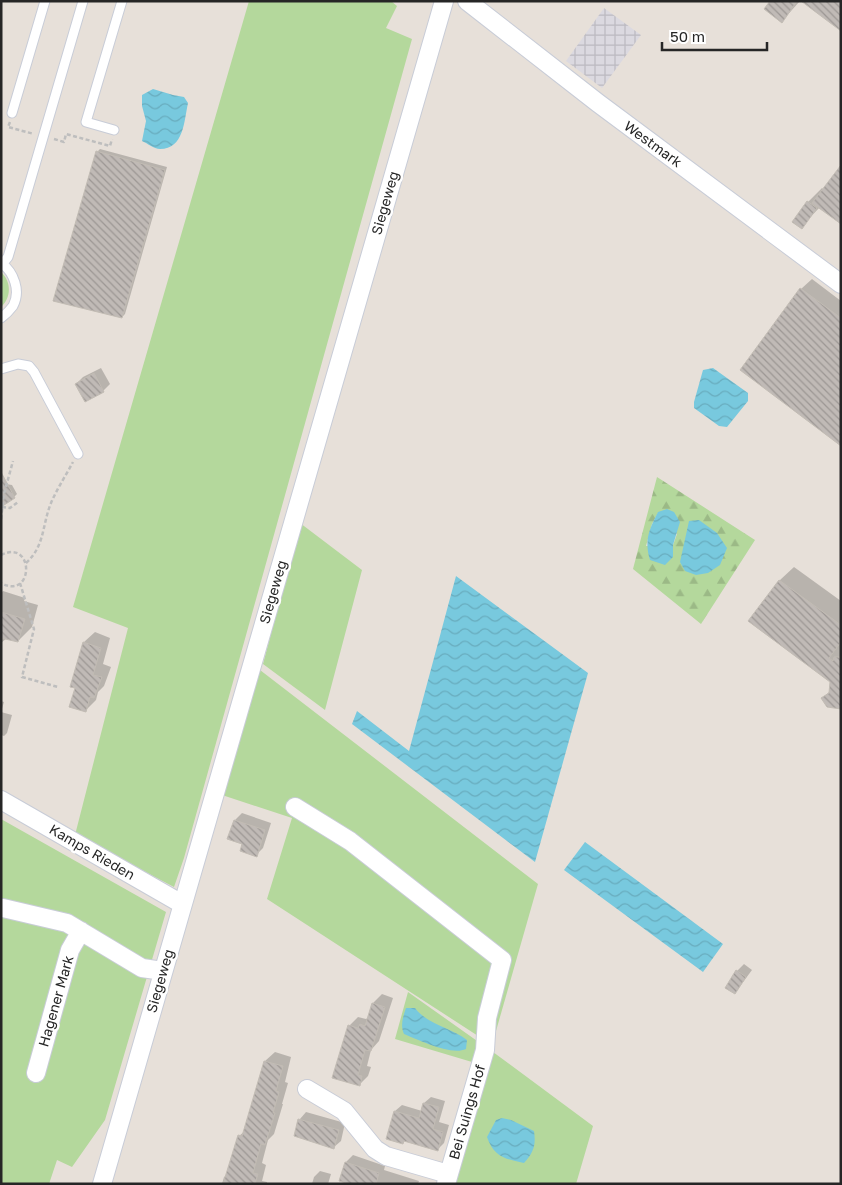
<svg xmlns="http://www.w3.org/2000/svg" width="842" height="1185" viewBox="0 0 842 1185" font-family="'Golos Text',sans-serif">
	<style>
		.industrial { fill: url(#industrial-grid) }
		.grass { fill: #b4d89c }
		.forest { fill: url(#forest-firs); fill-rule: evenodd }
		.water { fill: url(#water-waves) }
		.shadow { fill: #0003 }
		.building { fill: url(#building-back-hatch); stroke: #c2bcb4 }
		.lines { fill: none; stroke-linecap: round; stroke-linejoin: round }
		.service-casing { stroke: #c8ccd7; stroke-width: 11 }
		.minor-casing { stroke: #c8ccd7; stroke-width: 20 }
		.path { stroke: #bebebe; stroke-width: 2.5; stroke-dasharray: 4 2.5; stroke-linecap: butt }
		.service { stroke: #fff; stroke-width: 9 }
		.minor { stroke: #fff; stroke-width: 18 }
		.labels { text-anchor: middle; stroke-width: 5; stroke-linejoin: round; paint-order: stroke }
		.street-label { font-size: 14px; fill: #262626; stroke: #fff }
	</style>
	<defs>
		<pattern id="industrial-grid" width="8" height="8" patternUnits="userSpaceOnUse" patternTransform="scale(1.25)"><rect width="8" height="8" fill="#dbd9e0"/><path d="M0 4h8M4 0v8" fill="none" stroke="#bcbac0"/></pattern>
		<pattern id="forest-firs" width="22" height="20" patternUnits="userSpaceOnUse" patternTransform="scale(1.25)"><rect width="22" height="20" fill="#b4d89c"/><path d="M5 1l3.5 6h-7zM16 11l3.5 6h-7z" fill="#9bb986"/></pattern>
		<pattern id="water-waves" width="16" height="10" patternUnits="userSpaceOnUse" patternTransform="scale(1.25)"><rect width="16" height="10" fill="#78c9de"/><path d="M0 5q4-4 8 0t8 0" fill="none" stroke="#68acbe"/></pattern>
		<pattern id="building-back-hatch" width="6" height="6" patternUnits="userSpaceOnUse" patternTransform="scale(1.25)"><rect width="6" height="6" fill="#c0bab6"/><path d="M-1 5l2 2M0 0l6 6M5-1l2 2" fill="none" stroke="#9c9794"/></pattern>
	</defs>
	<rect width="100%" height="100%" fill="#e7e0d9"/>
	<path class="industrial" d="M604 8 641 35 602 88 566 61Z"/>
	<path class="grass" d="M249 1H391L397 6 386 28 412 39 184 858 174 887 75 835 128 628 73 607Z
		M1 272C12 282 11 298 1 307Z
		M300 523 362 570 325 710 263 664Z
		M260 670 538 884 492 1045 267 899 292 818 219 794Z
		M1 819 166 912 105 1120 72 1167 57 1160 49 1184H1Z
		M408 992 480 1043 476 1047 472 1062 395 1039Z
		M493 1052 593 1126 576 1184H455Z"/>
	<path class="forest" d="M657 477 755 540 701 624 633 569ZM658 513 677 534 673 545 646 546 652 524Z"/>
	<path class="water" d="M153 89 173 95 184 97 188 103C184 121 184 149 160 149 154 149 147 143 142 141L146 121 142 106V95Z
		M713 368 748 393V401L727 427 719 426 694 408V402L703 370Z
		M667 509 674 512 680 522 673 545V557L665 565 650 560C644 540 649 530 658 512Z
		M699 520 717 533 727 548 720 565 708 573 696 575 685 571 680 562 689 521Z
		M456 576 588 673 535 862 352 724 357 711 409 751Z
		M585 842 723 944 703 972 564 870Z
		M406 1008H415C428 1025 450 1027 467 1040L466 1049C451 1056 419 1040 404 1034 400 1025 403 1017 406 1008Z
		M502 1118 511 1120 534 1131C536 1145 534 1152 524 1163 505 1159 494 1157 487 1137L496 1120Z"/>
	<path class="shadow" d="M771 1H800L782 21Z
		M100 149 167 167 125 314 122 317 97 152Z
		M822 188 824 190 820 207 801 227 808 202Z
		M812 279 841 301V444L801 289Z
		M101 368 110 384 103 391 85 400 76 384 83 377Z
		M6 484 12 485 17 494 14 497Z
		M794 567 841 601V708L823 698 830 691 832 681 750 621 780 580Z
		M3 591 25 598 24 601 38 605 32 627 18 641 7 638 1 643V593Z
		M95 632 110 638 103 664 111 667 104 686 98 692 96 700 85 711 76 687 71 686 84 642Z
		M1 701 4 702 1 712Z
		M1 712 12 715 7 733 4 736 1 735Z
		M242 813 271 823 263 848 256 855 244 843 229 838 235 820Z
		M744 964 752 970 735 993 737 971Z
		M382 994 393 998 379 1041 371 1050 367 1066 371 1067 368 1076 359 1085 349 1026 358 1017 366 1019 369 1017 373 1003Z
		M275 1052 291 1057 285 1082 288 1083 282 1104H283L274 1134 268 1140 262 1163 266 1165 262 1181 267 1182V1184H222L224 1177 228 1174 239 1136 245 1131 265 1061Z
		M431 1097 445 1101 439 1122 449 1125 444 1143 438 1149 405 1140 402 1143 395 1111 402 1105 422 1111 424 1103Z
		M306 1112 345 1123 341 1141 334 1147 295 1135 300 1119Z
		M353 1155 385 1166 384 1170 419 1181 418 1184H355L341 1180 346 1162Z
		M320 1171 331 1174 328 1184H312L314 1177Z"/>
	<path class="building" d="M770 1H797L782 23 764 9Z
		M801 1H841V31Z
		M96 151 165 170 122 318 53 301Z
		M841 165V224L812 203Z
		M807 201 817 208 802 229 792 222Z
		M800 288 841 318V446L740 370Z
		M94 373 104 392 85 402 75 384Z
		M1 472 15 498 1 507Z
		M779 580 841 625V642L829 658 833 661 834 657H841V709L827 707 821 698 829 693 830 682 748 621Z
		M1 612 25 619 18 642 1 638Z
		M83 642 101 648 93 675 102 677 94 698 90 697 86 712 69 707 75 688 70 687Z
		M234 820 265 830 257 857 240 851 242 844 227 839Z
		M736 970 746 977 735 994 725 988Z
		M372 1003 385 1007 371 1051 365 1050 358 1075 362 1076 360 1086 332 1078 348 1025 358 1028 360 1024 365 1026Z
		M264 1061 283 1066 276 1091 279 1092 273 1113H275L265 1145 261 1144 253 1173 258 1174 255 1184H223L238 1135 242 1136Z
		M423 1103 439 1107 433 1129 443 1132 438 1151 404 1141 403 1144 386 1139 394 1111 419 1118Z
		M298 1119 339 1130 334 1149 294 1136Z
		M345 1162 379 1173 376 1184H350L339 1181Z"/>
	<g class="lines">
		<defs>
			<path id="service" d="M12 113 45 1
				M114 130 86 122 122 1
				M1 263C14 272 21 291 13 306 10 310 5 315 1 318
				M3 263 8 257 83 1
				M1 369 18 364 29 366 34 372 78 454"/>
			<path id="minor" d="M467 1 598 103 841 284
				M1 800 182 904
				M295 807 350 841 502 960 487 1018 485 1050 446 1184
				M3 908 67 923 142 968 163 971
				M36 1073 70 950 81 931
				M307 1089 344 1111 375 1149 386 1156 448 1174
				M102 1184 444 1"/>
		</defs>
		<use href="#service" class="service-casing"/>
		<use href="#minor" class="minor-casing"/>
		<path class="path" d="M10 122 8 127 34 134
			M54 139 64 142 66 134 110 146 112 139
			M2 507 10 508 18 502
			M1 519 4 494 13 461
			M1 555C35 538 34 601 1 583
			M26 563C45 546 42 525 51 503 57 489 66 475 73 462
			M20 583 34 629 22 677 58 687"/>
		<use href="#service" class="service"/>
		<use href="#minor" class="minor"/>
	</g>
	<g class="labels">
		<g class="street-label">
			<text transform="translate(653 144) rotate(36)" y="5">Westmark</text>
			<text transform="translate(385 203) rotate(-74)" y="5">Siegeweg</text>
			<text transform="translate(273 592) rotate(-74)" y="5">Siegeweg</text>
			<text transform="translate(92 852) rotate(30)" y="5">Kamps Rieden</text>
			<text transform="translate(160 981) rotate(-74)" y="5">Siegeweg</text>
			<text transform="translate(56 1001) rotate(-74)" y="5">Hagener Mark</text>
			<text transform="translate(467 1112) rotate(-74)" y="5">Bei Suings Hof</text>
		</g>
	</g>
	<rect width="842" height="1185" fill="none" stroke="#262626" stroke-width="5"/>
	<path d="M662 42v8h105v-8" fill="none" stroke="#262626" stroke-width="2.5"/>
	<text x="670" y="42" font-size="15" fill="#262626" stroke="#ffffff" stroke-width="4" paint-order="stroke">50 m</text>
</svg>
